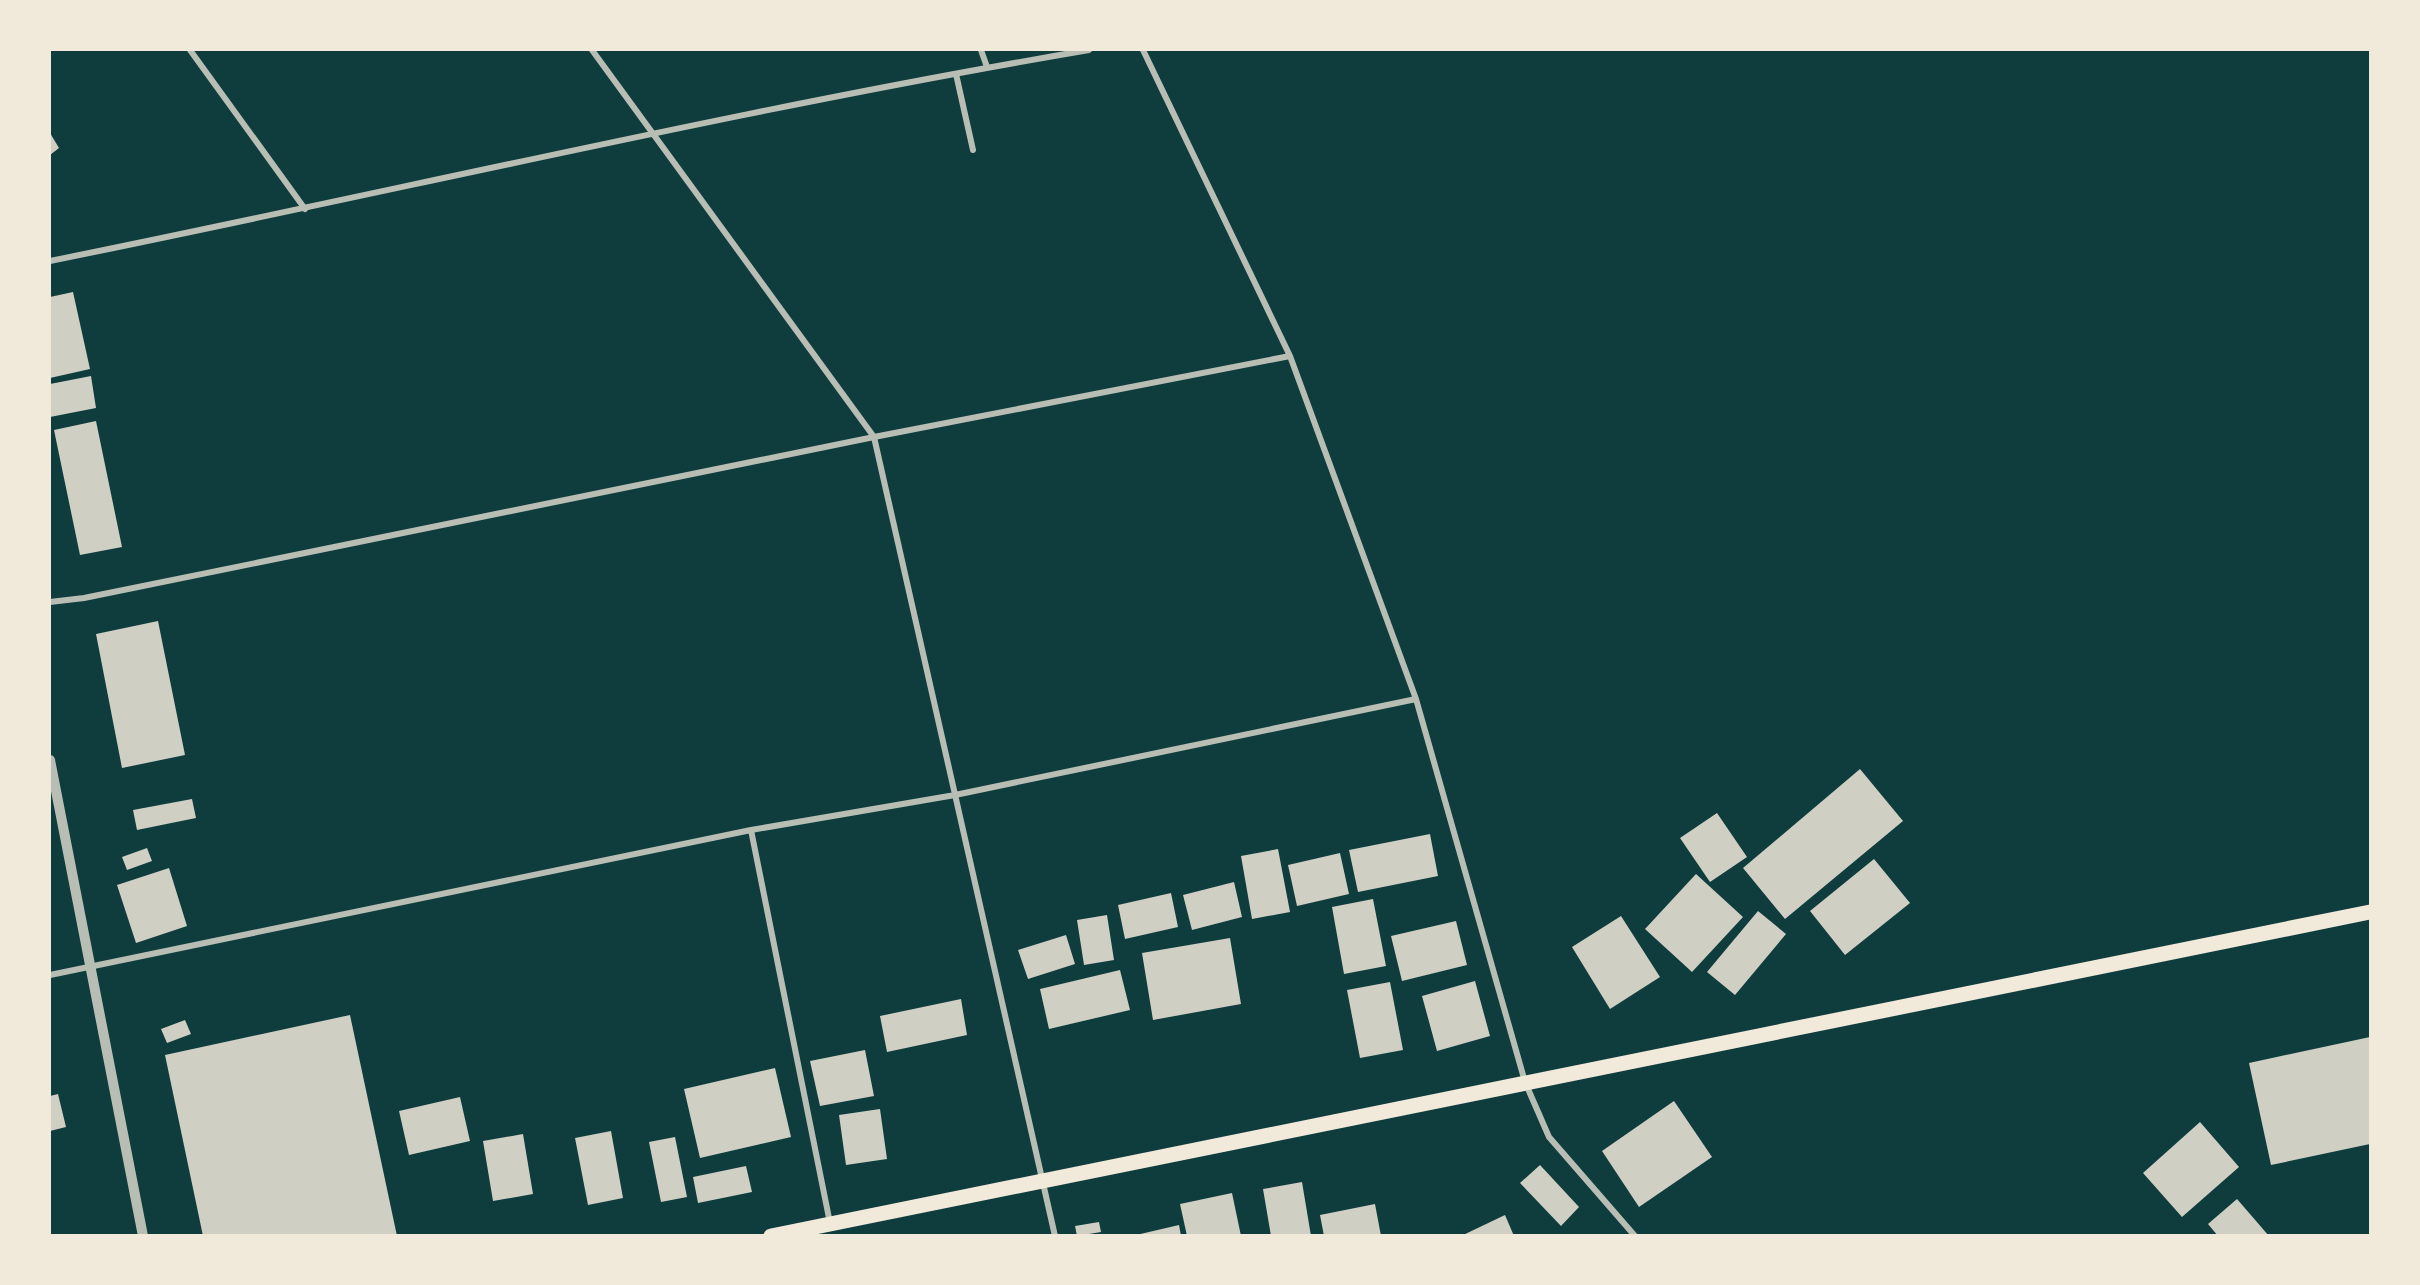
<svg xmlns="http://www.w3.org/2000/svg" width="2420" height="1285" viewBox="0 0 2420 1285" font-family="Commissioner,sans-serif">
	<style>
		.building { fill: #cfcfc3 }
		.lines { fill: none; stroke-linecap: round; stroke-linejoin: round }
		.minor { stroke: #b8beb3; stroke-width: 6 }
		.tertiary { stroke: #b8beb3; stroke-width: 10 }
		.primary { stroke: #f1e9da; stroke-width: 15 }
	</style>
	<rect width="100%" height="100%" fill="#0f3d3e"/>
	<path class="building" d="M50 133 59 148 50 155Z
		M73 292 90 369 50 378V297Z
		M91 376 96 408 50 417V384Z
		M96 421 122 547 80 555 54 430Z
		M158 621 185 755 122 768 96 634Z
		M1860 769 1903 821 1785 919 1743 868Z
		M192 799 196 818 137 830 133 810Z
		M1717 813 1747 857 1710 882 1680 838Z
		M1430 834 1438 876 1358 892 1349 850Z
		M147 848 152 861 127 870 122 857Z
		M1278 849 1290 912 1252 919 1241 856Z
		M1340 853 1349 894 1297 906 1288 865Z
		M1874 859 1910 903 1845 955 1810 911Z
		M169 868 187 926 136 943 117 885Z
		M1696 874 1743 917 1692 972 1645 929Z
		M1234 882 1242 917 1192 930 1183 895Z
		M1171 893 1178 927 1125 939 1118 905Z
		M1373 899 1386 966 1344 974 1332 907Z
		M1758 911 1786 934 1735 995 1707 972Z
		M1107 915 1114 960 1084 965 1077 920Z
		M1621 916 1660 977 1610 1009 1572 947Z
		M1456 921 1467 965 1402 981 1391 936Z
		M1066 935 1075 964 1028 979 1018 950Z
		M1230 938 1241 1004 1153 1020 1142 953Z
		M1120 970 1130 1010 1049 1029 1040 989Z
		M1475 981 1490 1036 1437 1051 1422 996Z
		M1390 982 1403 1050 1360 1058 1347 990Z
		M961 999 967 1035 887 1052 880 1016Z
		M350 1015 397 1236H203L165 1055Z
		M185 1020 191 1034 167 1043 161 1029Z
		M2370 1037V1144L2271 1165 2249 1063Z
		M865 1050 874 1096 820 1106 810 1061Z
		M775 1068 791 1137 700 1158 684 1089Z
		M58 1094 66 1127 50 1131V1096Z
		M460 1097 470 1141 409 1155 399 1111Z
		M1674 1101 1712 1157 1639 1207 1602 1151Z
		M880 1109 887 1159 846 1165 839 1115Z
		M2200 1122 2239 1167 2182 1217 2143 1173Z
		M611 1131 623 1198 588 1205 575 1138Z
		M523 1134 533 1194 493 1201 483 1141Z
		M675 1137 687 1197 661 1202 649 1142Z
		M1540 1165 1579 1207 1561 1226 1520 1183Z
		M746 1166 752 1192 698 1203 693 1177Z
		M1302 1182 1311 1236H1271L1263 1189Z
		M1232 1193 1241 1236H1187L1180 1204Z
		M2237 1199 2269 1236H2218L2208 1224Z
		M1375 1204 1381 1236H1324L1320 1215Z
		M1505 1215 1514 1236H1461Z
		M1099 1222 1101 1232 1077 1236 1075 1226Z
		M1179 1225 1181 1236H1136V1235Z"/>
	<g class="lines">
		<path class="minor" d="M190 50 305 209
			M592 50 874 437 1055 1236
			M981 50 987 67
			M1143 50 1290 356 1416 699 1525 1082 1549 1137 1635 1236
			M956 74 973 150
			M50 261C396 191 741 109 1089 50
			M50 602 84 598 874 437 1290 356
			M751 830 830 1223
			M50 975 751 830 955 795 1416 699"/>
		<path class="tertiary" d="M50 760 143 1236"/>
		<path class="primary" d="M771 1236 2370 912"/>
	</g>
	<rect width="2420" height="1285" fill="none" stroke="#f1e9da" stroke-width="102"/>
</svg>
